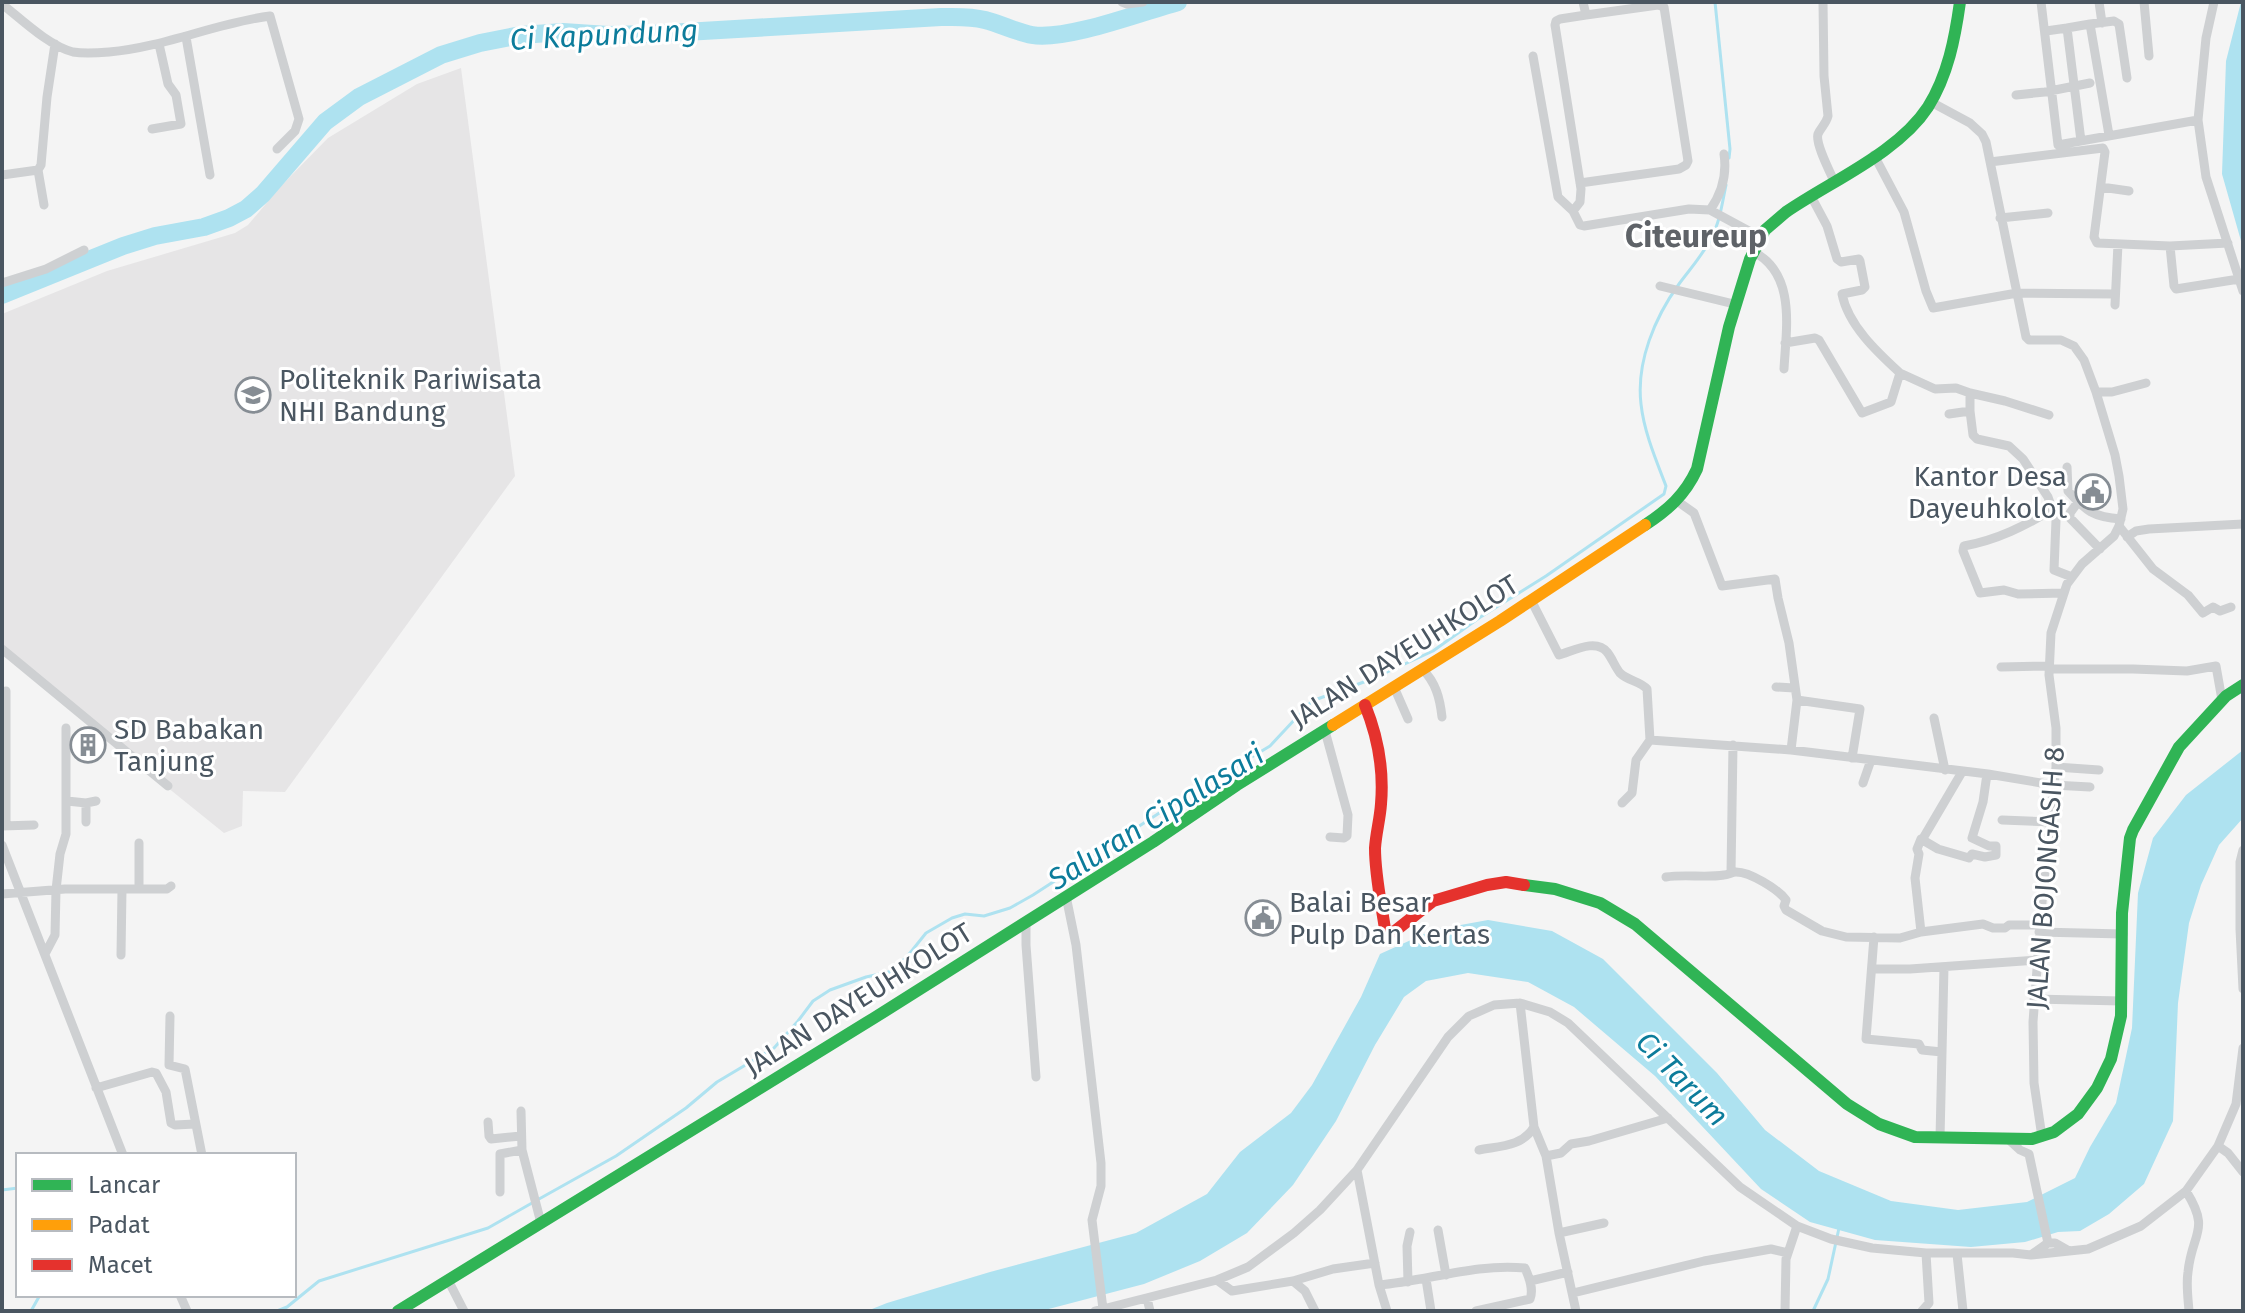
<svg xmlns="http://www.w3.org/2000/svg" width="2245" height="1313" viewBox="0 0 2245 1313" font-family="'Fira Sans',sans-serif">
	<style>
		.education { fill: #e6e5e6 }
		.water { fill: #aee2f0 }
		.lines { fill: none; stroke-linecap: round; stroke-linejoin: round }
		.stream { stroke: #aee2f0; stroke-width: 3 }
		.river { stroke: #aee2f0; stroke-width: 18 }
		.street { stroke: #ced0d2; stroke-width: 9 }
		.fast { stroke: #30b455; stroke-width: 12 }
		.slow { stroke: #ff9f0a; stroke-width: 12 }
		.jam { stroke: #e5322d; stroke-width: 12 }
		.labels { text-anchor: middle; stroke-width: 6; stroke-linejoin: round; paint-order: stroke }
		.poi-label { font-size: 28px; fill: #4a5661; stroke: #fff; text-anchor: start }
		.street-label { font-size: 28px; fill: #4a5661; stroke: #fff }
		.water-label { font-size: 30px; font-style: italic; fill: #0c7c9b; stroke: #fff }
		.quarter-label { font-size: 32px; font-weight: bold; fill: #5f6368; stroke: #fff }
	</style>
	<rect width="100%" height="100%" fill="#f4f4f4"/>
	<path class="education" d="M461 68 515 476 285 792 243 791 242 826 224 833 2 654V314L107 271 235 233 248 225 280 187 328 138 417 84Z"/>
	<path class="water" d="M2241 2H2243V248L2222 174 2226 61Z
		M2243 750V818L2219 845 2201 885 2189 923 2178 1003 2173 1121 2144 1184 2109 1214 2080 1231 2058 1232 2025 1242 1971 1247 1875 1240 1810 1222 1761 1189 1655 1076 1574 1007 1528 982 1468 973 1426 981 1404 997 1375 1045 1336 1121 1293 1185 1247 1233 1200 1261 1144 1284 1041 1311H867L887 1303 990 1272 1136 1233 1207 1194 1240 1152 1291 1113 1312 1085 1361 997 1380 954 1433 930 1488 920 1552 931 1603 959 1717 1073 1765 1130 1819 1171 1891 1201 1958 1210 2027 1202 2075 1178 2090 1147 2116 1103 2132 1028 2138 893 2153 838 2186 795Z"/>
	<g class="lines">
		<path class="stream" d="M1715 2 1730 149 1729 158
			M2 1190 18 1188
			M539 1199 616 1156 686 1108 717 1082 774 1048 798 1021 813 1001 830 990 866 977 889 972 906 958 926 933 952 918 965 914 984 916 1010 908 1033 895 1167 808 1270 746 1312 701 1372 679 1433 651 1479 618 1546 576 1664 494 1666 486C1656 460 1644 432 1641 404 1636 362 1655 317 1679 284 1690 269 1703 255 1711 238 1720 222 1722 204 1726 185
			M31 1311 40 1295
			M277 1311 287 1307 319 1281 488 1228 532 1203
			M1813 1311 1828 1279 1839 1228"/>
		<path class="river" d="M2 295 123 246 155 236 204 227 229 218 246 209 263 194 325 122 359 97 441 55 480 43 521 35 563 32 608 35 651 34 941 17C956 17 970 16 985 20 1001 24 1016 32 1032 35 1066 41 1142 12 1178 2"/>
		<path class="street" d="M1122 2 1127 4 1143 2
			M1583 2 1586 15 1560 19 1556 21 1555 25 1581 189 1580 202 1573 211 1580 225 1584 226 1689 209 1710 210 1760 237
			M1823 2 1824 76 1828 116C1826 124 1821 127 1818 134 1815 143 1830 172 1834 181
			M2041 2 2058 145 2198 120
			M2099 2 2102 23
			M2144 2 2149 56
			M2214 2 2206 38 2198 120 2206 177 2243 291
			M2 4C21 19 49 46 73 52 84 54 98 53 109 52 165 47 216 23 270 16L299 119 295 131 277 149
			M2090 24 2114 21 2119 24 2127 78
			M2067 28 2090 24 2109 135
			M2046 31 2067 28 2081 141
			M186 37 210 175
			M1533 56 1558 197 1573 211
			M2016 95 2045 92 2090 83
			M1931 102 1970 123 1982 134 1986 142 2026 337 2029 340H2061L2074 346 2084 360 2096 392 2115 455 2119 476 2123 509 2119 526 2114 536 2082 564 2067 584 2051 633 2049 675 2056 728V767L2043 889 2033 1022 2034 1083 2042 1137
			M152 129 181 124 176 95 168 84 159 44
			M1874 155 1904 212 1926 291 1933 308 2017 293 2114 294
			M1990 162 2103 148 2105 152 2094 237 2097 243 2170 246 2228 243
			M2 175 38 170
			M1580 183 1679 169 1686 165 1688 161 1664 7 1658 5 1586 15
			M2101 187 2129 191
			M1811 196 1827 226 1837 259 1841 262 1859 259 1860 261 1865 287 1862 290 1842 294C1848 325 1877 352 1900 373
			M44 205 38 170 41 165 47 97 55 44
			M1710 210C1722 193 1727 174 1724 154
			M2000 218 2048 213
			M2170 246 2174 286 2176 289 2239 279
			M1752 251C1797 273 1786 329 1784 369
			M2 283 46 269 84 250
			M1660 286 1734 304
			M2115 305 2118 244
			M1785 343 1815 338 1819 340 1862 413 1891 402 1900 373 1935 389 1956 388 1970 393
			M2096 392H2112L2146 383
			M1949 414 1970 411
			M2049 415 2005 401 1970 393V411L1973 435 1977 439 2009 446 2023 459 2048 497 2056 520 2054 570 2072 577
			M2067 467 2068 491C2086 511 2093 517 2121 519
			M1677 501 1694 513 1722 586 1775 579 1778 598 1789 643 1797 700 1860 709 1852 758
			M2078 502 2070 513V518L2100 549
			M2053 509C2025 526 1997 540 1964 546L1963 551 1980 593 2004 590 2018 594 2063 593
			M2119 526 2153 569 2188 595 2203 613 2213 607 2220 611 2231 607
			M2127 537 2136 531 2149 529 2243 524
			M1531 600 1559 655C1573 651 1596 638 1607 652 1612 658 1615 667 1620 673 1628 681 1640 681 1647 689L1650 740 1636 760 1632 793 1622 803
			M2 649 168 786
			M2001 667 2049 666
			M1422 669C1436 682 1440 699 1442 717
			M2049 669H2133L2187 671 2216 666 2222 700
			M1394 687 1408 719
			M1776 687 1794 688
			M6 691V825
			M1934 718 1945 770
			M1325 731 1348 815 1347 836 1344 838 1330 837
			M1650 740 1791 750 1988 774 2053 785 2090 787
			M1791 750 1797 700
			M2056 767 2099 770
			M1863 783 1871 760
			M67 801 86 803 96 801
			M86 803V822
			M2002 820 2050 822
			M2 826 34 825
			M1922 840 1962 772
			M2 845 123 1155
			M2243 850 2240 862V929L2243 989
			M1731 873 1733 745
			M1666 877C1685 874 1705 878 1724 875 1728 875 1732 872 1736 872 1750 872 1778 889 1786 900L1784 906 1786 910 1822 931 1846 937 1900 938 1921 932 1983 924 1993 928H2005L2009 925H2040
			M139 889V843
			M2 894 65 889H167L171 886
			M1066 896 1076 945 1101 1163V1186L1092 1220 1103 1309
			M1026 922V945L1036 1077
			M1921 932 1915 878 1919 854 1917 849 1921 839 1938 849 1969 858 1972 854 1985 857 1996 855V846H1989L1972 838 1983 802 1987 774
			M2039 932 2123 934
			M1874 937 1866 1039 1919 1044 1922 1050 1942 1052
			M45 954 55 935 56 890 60 854 66 834V728
			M121 955 122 889
			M1872 969H1910L2037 960
			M2034 999 2121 1001
			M1520 1003 1534 1127 1546 1156 1559 1233 1576 1311
			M170 1016 169 1065 185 1069 202 1155
			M96 1088 152 1072 156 1073 166 1092 171 1123 175 1125 195 1124
			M521 1111 522 1150 541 1223
			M488 1122 489 1136 491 1139 521 1136
			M1940 1138 1944 967
			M2009 1140 2020 1150 2029 1154
			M2218 1146 2228 1153 2243 1172
			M1479 1150C1499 1146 1522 1147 1534 1127
			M2029 1154 2048 1243
			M1546 1156 1561 1153 1571 1144 1589 1141 1668 1118
			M1357 1170 1379 1285 1387 1311
			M2186 1191C2211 1231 2192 1232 2188 1272 2186 1284 2188 1298 2189 1311
			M500 1192V1154L522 1150
			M1438 1230 1446 1275
			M1559 1233 1604 1223
			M1957 1254 1963 1311
			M2031 1255 2048 1243H2055L2069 1251
			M1426 1279 1431 1311
			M448 1280 464 1311
			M1217 1280 1232 1291 1293 1281 1333 1269 1375 1263
			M1293 1281 1305 1291 1315 1311
			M1530 1281 1568 1272
			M1408 1282 1407 1246 1410 1232
			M1379 1285C1427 1281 1476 1263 1525 1268 1529 1277 1534 1289 1530 1299L1476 1311
			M1573 1293 1704 1261 1771 1249 1788 1253
			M180 1295 187 1311
			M1147 1298 1150 1311
			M1095 1311 1217 1280 1248 1267 1294 1233 1320 1210 1357 1170 1448 1037 1469 1016 1494 1005 1520 1003 1550 1012 1568 1023 1740 1187 1797 1226 1831 1239 1872 1248 1926 1253H2013L2031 1255 2088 1249 2141 1226 2186 1191 2218 1146 2236 1104 2243 1048
			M1785 1311 1786 1259 1797 1226
			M1922 1311 1929 1303 1926 1253"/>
		<path class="fast" d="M1645 525C1668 510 1685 495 1697 469L1729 327 1750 259 1765 230 1786 212C1831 181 1898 153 1928 107 1948 75 1955 38 1960 2
			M1524 885 1555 889 1600 903 1635 924 1847 1104 1879 1124 1915 1137 2032 1139 2054 1132 2078 1114 2097 1088 2111 1059 2121 1016 2122 913 2130 838 2133 830 2179 747 2226 696 2243 685
			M398 1311 874 1018 1153 842 1237 785 1333 725"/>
		<path class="slow" d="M1333 725 1500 621 1645 525"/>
		<path class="jam" d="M1365 705C1378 737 1384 769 1381 804 1380 819 1376 833 1375 848 1375 875 1381 902 1385 929L1388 933 1395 931 1433 901 1487 885 1506 882 1524 885"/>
	</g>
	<defs>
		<symbol id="university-ring" viewBox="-11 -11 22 22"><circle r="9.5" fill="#fff" stroke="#868d94" stroke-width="1.5"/><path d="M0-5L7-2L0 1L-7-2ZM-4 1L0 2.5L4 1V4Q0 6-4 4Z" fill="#868d94"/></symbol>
		<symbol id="civic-ring" viewBox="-11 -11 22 22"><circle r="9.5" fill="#fff" stroke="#868d94" stroke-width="1.5"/><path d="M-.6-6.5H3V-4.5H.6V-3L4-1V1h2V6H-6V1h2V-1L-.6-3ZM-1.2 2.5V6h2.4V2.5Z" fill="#868d94"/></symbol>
		<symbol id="building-ring" viewBox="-11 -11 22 22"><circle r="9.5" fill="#fff" stroke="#868d94" stroke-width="1.5"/><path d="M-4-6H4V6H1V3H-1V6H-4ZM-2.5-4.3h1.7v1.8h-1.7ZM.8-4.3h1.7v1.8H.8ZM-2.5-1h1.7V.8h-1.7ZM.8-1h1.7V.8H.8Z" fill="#868d94"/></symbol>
	</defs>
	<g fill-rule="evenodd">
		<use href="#university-ring" x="233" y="375" width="40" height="40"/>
		<use href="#civic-ring" x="2073" y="472" width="40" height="40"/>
		<use href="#building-ring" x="68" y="725" width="40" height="40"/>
		<use href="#civic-ring" x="1243" y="898" width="40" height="40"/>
	</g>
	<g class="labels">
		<g class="poi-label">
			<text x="279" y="389">Politeknik Pariwisata<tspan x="279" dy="32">NHI Bandung</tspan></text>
			<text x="2067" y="486" text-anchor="end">Kantor Desa<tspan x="2067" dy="32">Dayeuhkolot</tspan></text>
			<text x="114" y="739">SD Babakan<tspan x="114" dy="32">Tanjung</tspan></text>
			<text x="1289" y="912">Balai Besar<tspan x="1289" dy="32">Pulp Dan Kertas</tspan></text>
		</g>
		<g class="street-label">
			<text transform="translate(1404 651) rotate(-32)" y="10">JALAN DAYEUHKOLOT</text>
			<text transform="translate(2045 878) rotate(-86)" y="10">JALAN BOJONGASIH 8</text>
			<text transform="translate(858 999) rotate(-32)" y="10">JALAN DAYEUHKOLOT</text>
		</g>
		<g class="water-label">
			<text transform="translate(604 35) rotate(-3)" y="10">Ci Kapundung</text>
			<text transform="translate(1156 817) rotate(-32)" y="10">Saluran Cipalasari</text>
			<text transform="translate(1682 1079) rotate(46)" y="10">Ci Tarum</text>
		</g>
		<g class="quarter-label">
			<text x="1696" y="247">Citeureup</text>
		</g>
	</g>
	<rect width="2245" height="1313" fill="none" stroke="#4a5661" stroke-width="8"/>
	<rect x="16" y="1153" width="280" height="144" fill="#ffffff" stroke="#b7bbc0" stroke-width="2"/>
	<rect x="32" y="1179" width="40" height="12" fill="#30b455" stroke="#b7bbc0" stroke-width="2"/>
	<text x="88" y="1193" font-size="24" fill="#4a5661">Lancar</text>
	<rect x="32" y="1219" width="40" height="12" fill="#ff9f0a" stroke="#b7bbc0" stroke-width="2"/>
	<text x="88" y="1233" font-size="24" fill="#4a5661">Padat</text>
	<rect x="32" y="1259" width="40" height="12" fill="#e5322d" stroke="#b7bbc0" stroke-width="2"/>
	<text x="88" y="1273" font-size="24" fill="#4a5661">Macet</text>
</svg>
